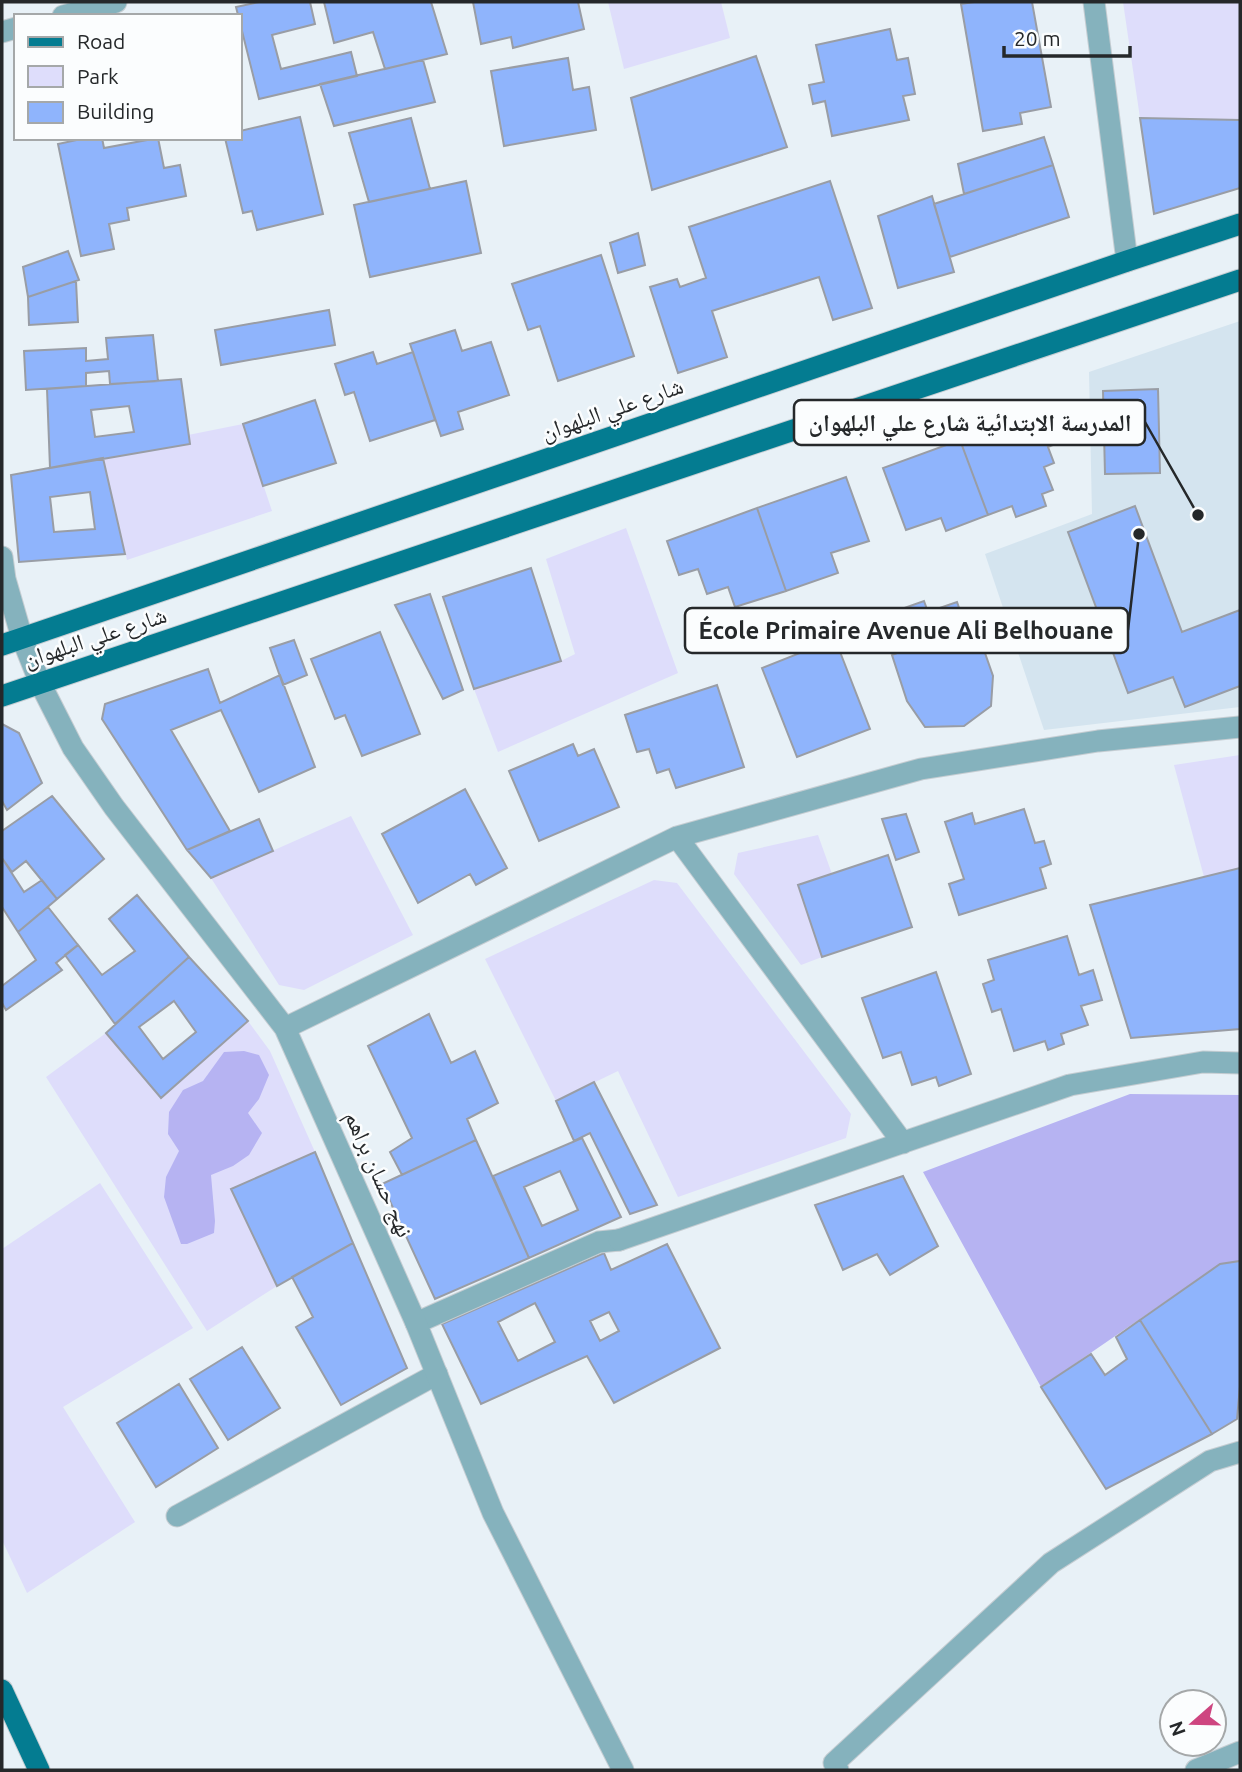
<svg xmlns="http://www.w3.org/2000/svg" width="1242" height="1772" viewBox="0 0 1242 1772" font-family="Ubuntu,'Noto Naskh Arabic',sans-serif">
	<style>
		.built { fill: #d4e4ef }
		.green { fill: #deddfb }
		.forest { fill: #b6b3f2 }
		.building { fill: #8fb4fc; stroke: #999da5; stroke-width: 2; fill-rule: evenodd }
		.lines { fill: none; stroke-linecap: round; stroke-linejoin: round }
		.service-casing { stroke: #c5cdd2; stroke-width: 23 }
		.minor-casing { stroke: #c5cdd2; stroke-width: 23 }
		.primary-casing { stroke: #c5cdd2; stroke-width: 23 }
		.service { stroke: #85b2bd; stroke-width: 21 }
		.minor { stroke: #85b2bd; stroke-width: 21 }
		.primary { stroke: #047c91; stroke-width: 21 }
		.labels { text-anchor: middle; stroke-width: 5; stroke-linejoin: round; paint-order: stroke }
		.street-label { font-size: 23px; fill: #25282a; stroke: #fbfdfe }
		.leader { fill: none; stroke: #25282a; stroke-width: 2.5 }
		.callout-dot { fill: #25282a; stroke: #fbfdfe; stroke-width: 2.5 }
		.callout { fill: #fbfdfe; stroke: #25282a; stroke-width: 2.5 }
		.callout-label { font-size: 24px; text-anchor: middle; font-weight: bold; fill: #25282a }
	</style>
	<rect width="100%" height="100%" fill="#e8f1f7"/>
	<path class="built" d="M1240 321V707L1044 730 985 554 1092 514 1089 372Z"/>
	<path class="green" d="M608 2H721L730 38 624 69Z
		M1123 2H1240V120L1140 118Z
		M243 424 272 511 127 560 103 458 188 435Z
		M626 528 678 673 498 752 474 689 561 661 575 654 546 559Z
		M1240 755V868L1204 877 1174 765Z
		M351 816 413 935 304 990 279 985 211 878Z
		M818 835 832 874 798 885 822 957 801 965 734 874 738 853Z
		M654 880 677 883 851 1114 846 1138 678 1197 618 1071 556 1101 485 959Z
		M248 1021 270 1051 315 1152 231 1189 277 1286 207 1331 46 1077 106 1033 161 1097Z
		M100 1183 193 1328 63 1407 135 1522 27 1593 2 1540V1249Z"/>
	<path class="forest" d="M244 1051 259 1055 269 1075 259 1099 248 1113 262 1133 249 1155 233 1166 211 1175 215 1221 214 1233 187 1244H181L164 1197 166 1177 179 1151 168 1134 169 1112 183 1090 203 1081 224 1052Z
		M1130 1094 1240 1095V1261L1220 1264 1041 1387 923 1172Z"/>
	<path class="building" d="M259 2H310L315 24 272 35 281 69 351 52 357 76 259 99 236 7Z
		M324 2H431L447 54 385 69 373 32 334 43Z
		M473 2H578L584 29 513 48 511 37 481 44Z
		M974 2H1032L1051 107 1020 113 1022 124 983 131 961 4Z
		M890 29 897 60 908 58 915 94 903 96 909 120 832 136 825 101 813 104 809 85 824 82 816 45Z
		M756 56 787 147 652 190 631 98Z
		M568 58 573 90 589 87 596 130 504 146 491 71Z
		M423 60 435 102 334 126 320 84Z
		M300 117 323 214 257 230 252 211 243 213 225 138H240V131Z
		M411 118 430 189 369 202 349 133Z
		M1140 118 1240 120V188L1154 214Z
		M1044 137 1053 165 964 194 958 164Z
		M86 138H102L104 148 158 138 164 168 180 165 186 196 127 208 129 220 109 224 114 249 81 256 58 144Z
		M1053 165 1069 217 950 257 934 204Z
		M466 181 481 253 370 277 354 205Z
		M830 181 872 308 833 320 819 277 712 311 727 357 678 373 650 287 677 279 680 287 706 278 689 227Z
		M932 196 954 272 898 288 878 216Z
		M638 233 645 265 618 273 610 243Z
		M68 251 79 280 28 297 23 267Z
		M601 255 634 356 558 381 540 326 528 330 512 284Z
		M76 281 78 322 29 325 28 297Z
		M329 310 335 345 221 365 215 330Z
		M455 330 462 351 491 342 509 395 458 412 463 429 441 436 410 344Z
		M153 335 158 381 110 384 109 371 86 373V386L26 390 24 351 86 348V361L108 359 106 338Z
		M373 352 377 364 413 352 435 420 370 441 354 392 345 395 335 364Z
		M181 379 190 444 50 468 47 389ZM129 406 134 432 95 437 91 410Z
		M1158 389 1160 473 1105 474 1103 391Z
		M315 400 336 463 263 486 243 424Z
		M1047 407 1060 442 1048 447 1054 463 1044 467 1053 490 1042 494 1046 506 1016 517 1012 506 988 515 960 440Z
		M960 440 988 515 946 531 941 518 906 530 883 468Z
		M103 458 125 554 19 562 11 475ZM90 492 95 529 54 532 50 497Z
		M846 477 869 541 831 553 838 573 786 591 757 508Z
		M1135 506 1182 632 1240 610V686L1185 707 1173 677 1128 693 1068 532Z
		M757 508 786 591 735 607 728 587 707 594 698 569 679 575 667 541Z
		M531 568 561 661 474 689 443 597Z
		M430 594 463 690 443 699 395 605Z
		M924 601 928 612 957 602 970 639 979 636 993 676 991 706 964 726 925 727 907 701 892 655 900 652 887 614Z
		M380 632 420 734 362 756 345 715 335 719 311 659Z
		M835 639 870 729 797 757 762 668Z
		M294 640 307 675 283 685 270 648Z
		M208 669 220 703 280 675 315 767 259 792 221 710 171 730 230 831 187 850 102 719 105 704Z
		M717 685 744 767 676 788 669 769 657 773 649 749 637 752 625 715Z
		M2 724 19 733 42 783 7 810 2 801Z
		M573 744 578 756 594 749 619 807 539 841 509 771Z
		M465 789 507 868 476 885 470 874 418 903 382 834Z
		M52 796 104 859 57 899 26 861 12 872 2 858V831Z
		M1024 809 1035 843 1044 841 1051 864 1040 868 1046 888 959 915 949 884 964 879 945 822 972 813 975 824Z
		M906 814 919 852 896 860 882 819Z
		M259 819 273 851 211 878 187 850Z
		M888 855 912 927 822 957 798 885Z
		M2 858 24 892 42 880 57 899 18 932 2 907Z
		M1240 868V1029L1131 1038 1090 905Z
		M137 895 189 957 115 1024 65 955 78 945 102 975 135 951 109 919Z
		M48 907 78 945 56 963 62 970 6 1010 2 1003V986L36 960 18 932Z
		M1067 936 1079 975 1093 970 1102 1000 1081 1006 1088 1025 1061 1034 1064 1044 1048 1050 1045 1041 1014 1051 1001 1009 992 1012 983 984 994 980 988 960Z
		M189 957 248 1021 161 1098 106 1033ZM174 1001 196 1032 163 1059 139 1027Z
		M936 972 971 1074 939 1086 936 1077 912 1085 901 1052 883 1058 862 998Z
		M429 1014 451 1063 475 1051 498 1103 467 1119 476 1140 402 1175 390 1152 412 1138 368 1046Z
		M594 1082 657 1205 630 1214 590 1133 574 1141 556 1101Z
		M582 1138 621 1217 529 1258 493 1176ZM560 1171 578 1210 542 1226 524 1187Z
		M476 1140 529 1258 435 1299 382 1184Z
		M315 1152 353 1243 277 1286 231 1189Z
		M903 1176 938 1246 890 1275 877 1254 843 1270 815 1205Z
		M353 1243 407 1368 341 1405 296 1327 313 1317 292 1277Z
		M667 1244 720 1348 614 1403 587 1356 481 1404 442 1324 604 1253 611 1270ZM535 1303 555 1342 518 1361 498 1322ZM609 1312 619 1331 600 1341 590 1321Z
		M1240 1261V1386L1237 1419 1212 1434 1140 1320 1220 1264Z
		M1140 1320 1212 1434 1106 1489 1041 1387 1091 1354 1105 1375 1127 1359 1116 1337Z
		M242 1347 280 1408 228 1440 190 1379Z
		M179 1384 218 1448 156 1487 117 1423Z"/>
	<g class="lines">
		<defs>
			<path id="service" d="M416 1323 599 1242 619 1240
				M177 1516 437 1374"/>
			<path id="minor" d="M1094 2 1127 261
				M63 16 116 2
				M2 32 16 28
				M2 557 5 579 22 638 40 683 73 748 114 807 285 1028 416 1323 493 1513 623 1770
				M677 837 903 1143
				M285 1028 677 837 921 769 1098 741 1240 727
				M619 1240 1070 1085 1203 1062 1240 1063
				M838 1770 834 1763 1051 1563 1210 1461 1240 1452
				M1196 1770 1240 1752"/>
			<path id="primary" d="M2 645 1127 261 1240 224
				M2 696 1240 280
				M2 1690 39 1770"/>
		</defs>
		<use href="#service" class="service-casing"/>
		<use href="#minor" class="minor-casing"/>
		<use href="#primary" class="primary-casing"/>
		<use href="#service" class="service"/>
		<use href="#minor" class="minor"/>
		<use href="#primary" class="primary"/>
	</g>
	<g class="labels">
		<g class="street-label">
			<text transform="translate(612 409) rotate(-19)" y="8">شارع علي البلهوان</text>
			<text transform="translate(95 637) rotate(-18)" y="8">شارع علي البلهوان</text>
			<text transform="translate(379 1174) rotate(66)" y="8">نهج حسان براهم</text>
		</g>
	</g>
	<path class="leader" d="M1198 515L1145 422M1139 534L1128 630"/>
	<g class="callout-dot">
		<circle cx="1198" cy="515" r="7"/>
		<circle cx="1139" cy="534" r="7"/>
	</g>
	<g class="callout">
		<rect x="794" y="400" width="351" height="45" rx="7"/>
		<rect x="685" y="608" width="443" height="45" rx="7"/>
	</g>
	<g class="callout-label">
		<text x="970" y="431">المدرسة الابتدائية شارع علي البلهوان</text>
		<text x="906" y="639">École Primaire Avenue Ali Belhouane</text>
	</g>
	<rect width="1242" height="1772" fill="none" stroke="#25282a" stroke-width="7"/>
	<rect x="14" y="14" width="228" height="126" fill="#fbfdfe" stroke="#a5a8a9" stroke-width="2"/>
	<rect x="28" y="37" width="35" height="10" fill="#047c91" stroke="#a5a8a9" stroke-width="2"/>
	<text x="77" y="49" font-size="21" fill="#25282a">Road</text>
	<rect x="28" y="66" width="35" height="21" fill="#deddfb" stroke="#a5a8a9" stroke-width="2"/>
	<text x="77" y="84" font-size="21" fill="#25282a">Park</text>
	<rect x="28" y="102" width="35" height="21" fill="#8fb4fc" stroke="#a5a8a9" stroke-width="2"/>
	<text x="77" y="119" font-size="21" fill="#25282a">Building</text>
	<g transform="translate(1193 1723) rotate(250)"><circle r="33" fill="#fbfdfe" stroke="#a5a8a9" stroke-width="2"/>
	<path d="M0-5L12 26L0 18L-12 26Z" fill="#ce4580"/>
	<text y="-10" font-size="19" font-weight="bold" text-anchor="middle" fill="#25282a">N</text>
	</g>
	<path d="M1004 46v10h126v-10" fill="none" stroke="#25282a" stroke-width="3.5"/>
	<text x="1014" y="46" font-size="21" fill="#25282a" stroke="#fbfdfe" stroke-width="5" paint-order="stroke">20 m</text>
</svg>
